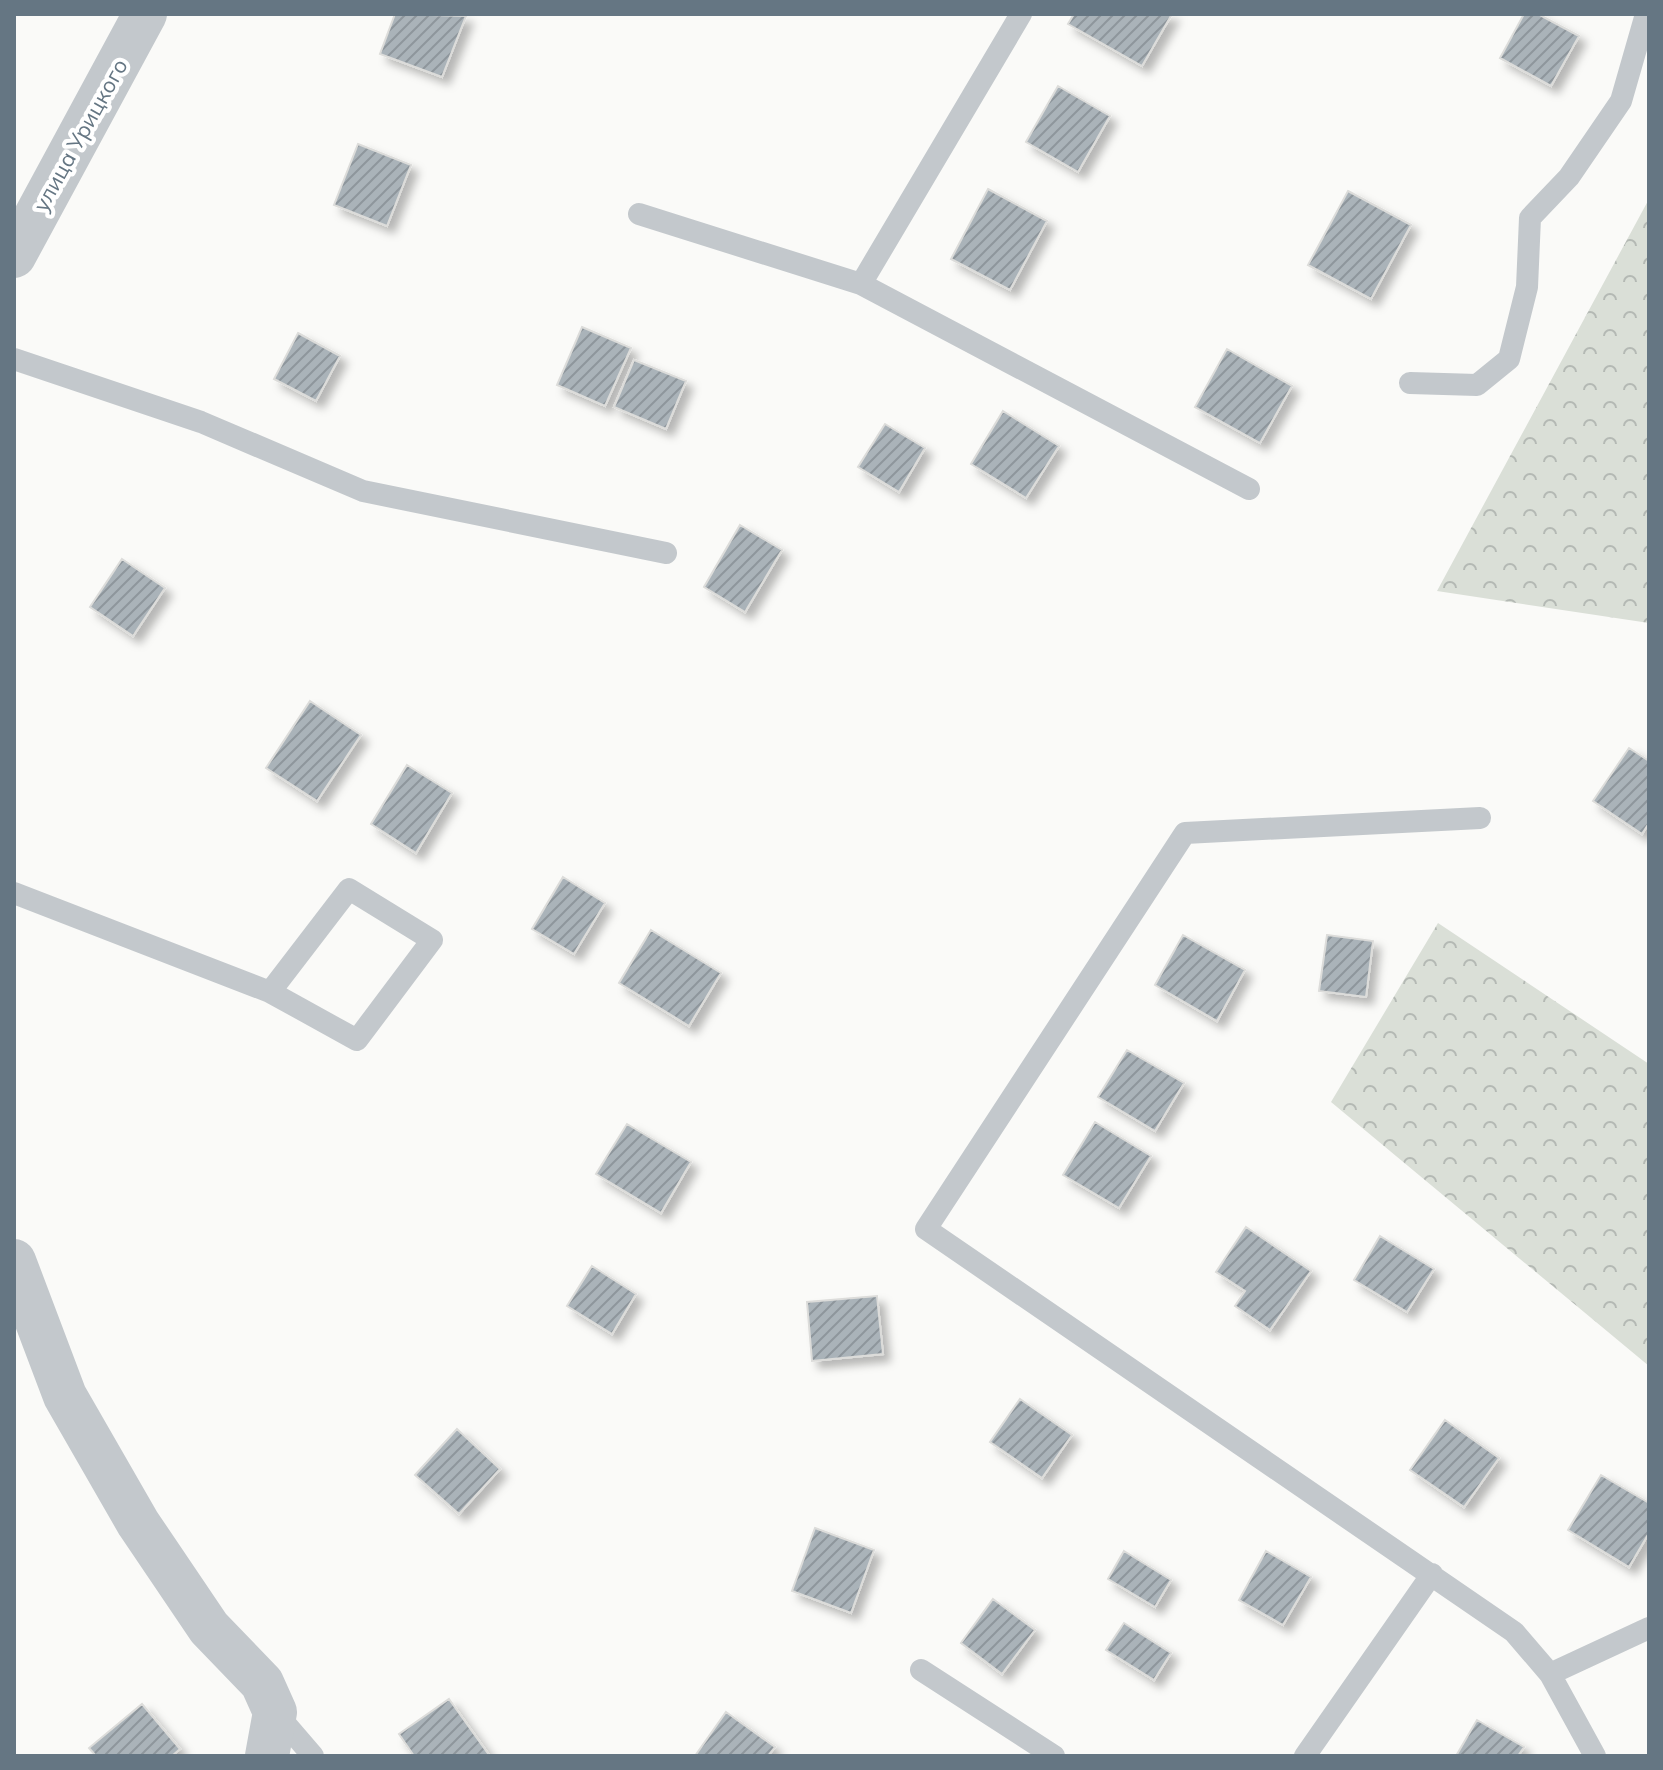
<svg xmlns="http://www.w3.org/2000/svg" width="1663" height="1770" viewBox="0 0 1663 1770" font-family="Mulish,sans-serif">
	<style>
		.forest { fill: url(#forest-crowns) }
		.building { fill: url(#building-hatch); stroke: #dcdcda; stroke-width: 2; filter: url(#shadow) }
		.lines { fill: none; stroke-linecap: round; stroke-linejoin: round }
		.service { stroke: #c3c8cc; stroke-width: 22 }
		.minor { stroke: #c3c8cc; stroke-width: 44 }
		.labels { text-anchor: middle; stroke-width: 8; stroke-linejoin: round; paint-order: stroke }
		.street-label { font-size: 22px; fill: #657683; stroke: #fff }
	</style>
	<defs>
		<pattern id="forest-crowns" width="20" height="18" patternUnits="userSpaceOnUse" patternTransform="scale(2)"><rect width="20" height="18" fill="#dadfd7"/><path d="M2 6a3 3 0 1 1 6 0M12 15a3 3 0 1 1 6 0" fill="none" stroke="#b4b9b4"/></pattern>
		<pattern id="building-hatch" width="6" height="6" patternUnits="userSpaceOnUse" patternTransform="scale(2)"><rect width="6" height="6" fill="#aab3b9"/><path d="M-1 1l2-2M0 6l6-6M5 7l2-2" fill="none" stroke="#8e969c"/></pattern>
		<filter id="shadow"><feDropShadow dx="7" dy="7" stdDeviation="4" flood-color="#0004"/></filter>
	</defs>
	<rect width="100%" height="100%" fill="#fafaf8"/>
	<path class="forest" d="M1649 199V623L1437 591Z
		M1438 923 1649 1064V1366L1331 1102Z"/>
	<path class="building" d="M395 14 466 16 442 77 380 54Z
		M1074 14H1172L1142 66 1068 24Z
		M1524 14H1538L1579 36 1551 86 1500 58Z
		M1058 86 1110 116 1078 172 1026 142Z
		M358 144 411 165 387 226 334 205Z
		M988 189 1047 221 1010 290 951 259Z
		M1348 191 1411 225 1371 299 1308 265Z
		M582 327 631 348 605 406 557 385Z
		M298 333 340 356 316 401 274 379Z
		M1227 349 1292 386 1260 443 1195 407Z
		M634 360 686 381 666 429 614 407Z
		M1003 411 1059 446 1026 498 971 464Z
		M885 424 925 448 899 492 858 467Z
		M740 525 782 550 745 612 704 587Z
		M122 559 165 588 133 636 90 607Z
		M310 701 361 735 317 801 266 768Z
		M1629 748 1649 761V823L1642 834 1593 801Z
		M407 765 452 793 416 853 371 824Z
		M563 877 605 903 574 954 532 929Z
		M651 930 721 973 689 1026 619 983Z
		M1183 935 1245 970 1217 1021 1155 985Z
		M1327 935 1373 941 1366 997 1319 991Z
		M1127 1050 1184 1083 1155 1131 1098 1097Z
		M1095 1122 1151 1156 1119 1208 1063 1175Z
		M627 1124 691 1162 661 1213 596 1174Z
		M1246 1227 1311 1271 1270 1330 1235 1306 1245 1291 1216 1272Z
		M1380 1236 1434 1269 1407 1312 1354 1280Z
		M592 1266 636 1294 612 1334 567 1306Z
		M877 1296 883 1354 812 1361 807 1302Z
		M1020 1399 1072 1435 1042 1478 990 1442Z
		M1445 1420 1499 1458 1464 1507 1410 1470Z
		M457 1429 500 1469 459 1514 415 1475Z
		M1601 1475 1649 1503V1533L1629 1567 1568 1530Z
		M815 1528 874 1550 851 1613 792 1591Z
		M1124 1551 1171 1580 1155 1607 1108 1579Z
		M1266 1551 1311 1577 1283 1625 1239 1600Z
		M993 1599 1035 1630 1002 1674 961 1643Z
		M1124 1623 1171 1653 1154 1680 1106 1650Z
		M449 1699 489 1755 488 1756H414L399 1734Z
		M142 1704 180 1749 172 1756H96L89 1748Z
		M726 1712 775 1747 768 1756H695Z
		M1477 1720 1524 1747 1518 1756H1456Z"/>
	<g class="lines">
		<path class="service" d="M1021 14 861 284 1249 489
			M639 214 861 284
			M14 359 201 422 363 491 666 553
			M1410 383 1477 385 1509 359 1527 287 1530 218 1569 177 1621 101 1646 14
			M1480 818 1185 833 926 1229 1514 1632 1550 1674 1595 1756
			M14 893 270 992 357 1040 432 940 349 889 270 992
			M921 1670 1054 1756
			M1550 1674 1649 1628
			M276 1713 313 1756
			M1305 1756 1432 1574"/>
		<path class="minor" d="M14 256 145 14
			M14 1261 65 1396 138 1523 209 1628 262 1683 275 1712 267 1756"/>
	</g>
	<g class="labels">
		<g class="street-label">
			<text transform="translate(80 135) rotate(-61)" y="8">улица Урицкого</text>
		</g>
	</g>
	<rect width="1663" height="1770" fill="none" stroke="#657683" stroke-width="32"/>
</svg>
